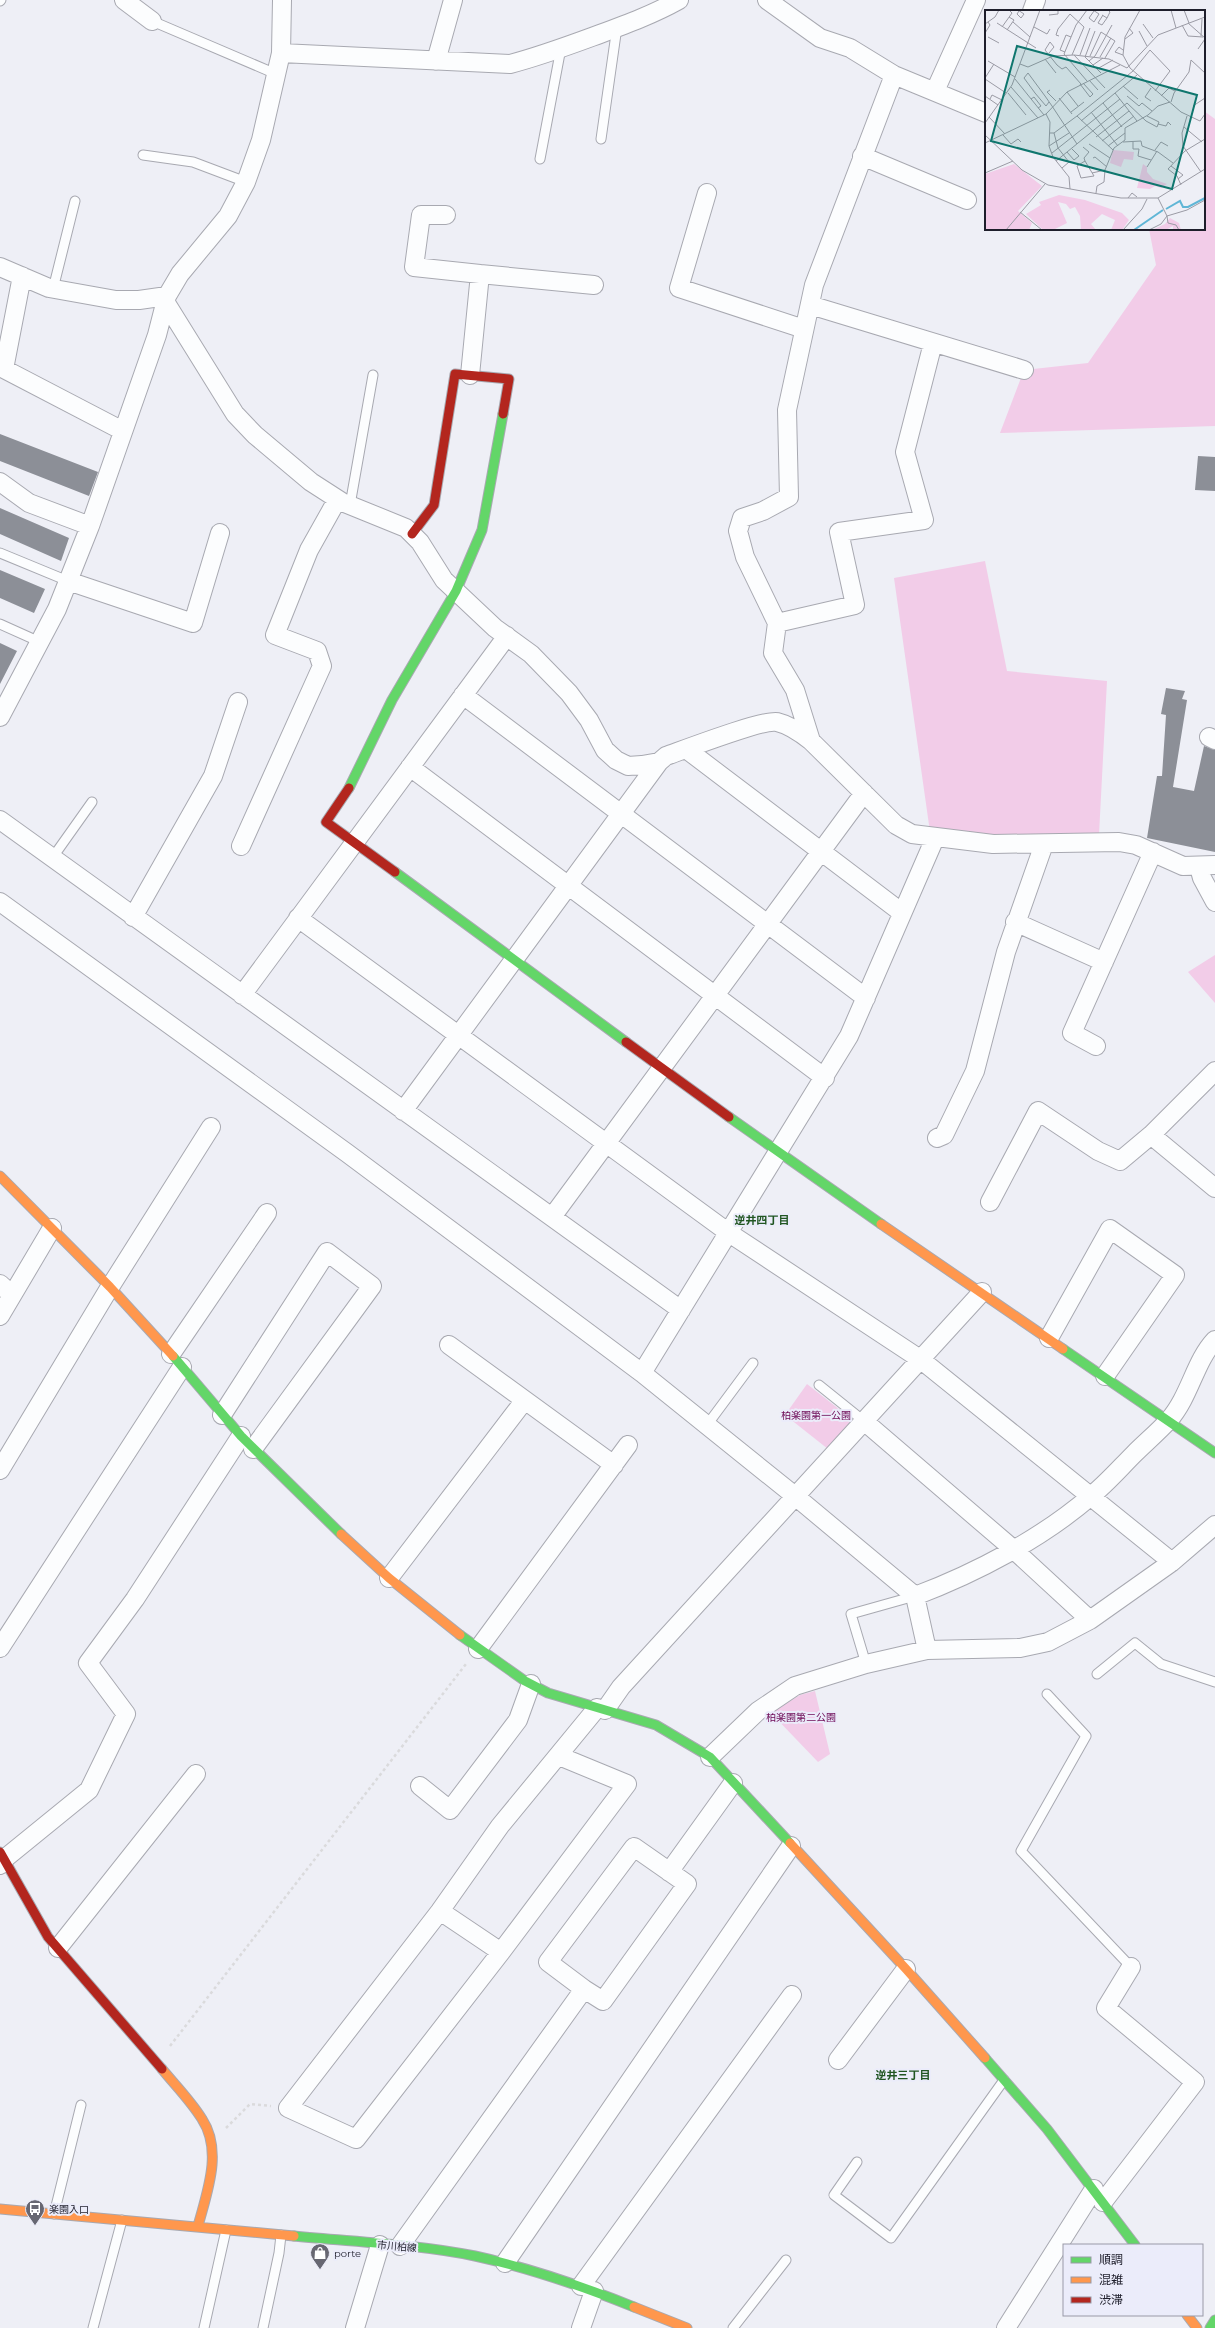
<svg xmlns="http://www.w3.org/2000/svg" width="1215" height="2328" viewBox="0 0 1215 2328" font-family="Montserrat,'Noto Sans JP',sans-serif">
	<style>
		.green { fill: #f2cce8 }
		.building { fill: #8c8f97 }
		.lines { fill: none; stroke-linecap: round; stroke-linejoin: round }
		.lane-casing { stroke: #a8a9b1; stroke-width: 11 }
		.street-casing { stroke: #a8a9b1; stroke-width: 20 }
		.fast-casing { stroke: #a8a9b1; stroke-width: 11 }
		.slow-casing { stroke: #a8a9b1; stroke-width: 11 }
		.jam-casing { stroke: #a8a9b1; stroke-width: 11 }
		.path { stroke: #dadadc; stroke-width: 2.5; stroke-dasharray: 3 3; stroke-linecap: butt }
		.lane { stroke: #fcfdfe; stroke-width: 9 }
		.street { stroke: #fcfdfe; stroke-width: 18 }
		.fast { stroke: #63d668; stroke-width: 9 }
		.slow { stroke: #ff974d; stroke-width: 9 }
		.jam { stroke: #b3261e; stroke-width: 9 }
		.labels { text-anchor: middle; stroke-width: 4; stroke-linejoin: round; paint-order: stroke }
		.park-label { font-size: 10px; fill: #6c0854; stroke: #ebecfa }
		.poi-label { font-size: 10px; fill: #1e1e2b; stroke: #ebecfa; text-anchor: start }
		.street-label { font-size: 10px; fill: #1e1e2b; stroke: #ebecfa }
		.neighbourhood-label { font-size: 11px; font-weight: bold; fill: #215622; stroke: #ebecfa }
		.inset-river { fill: none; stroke: #60b6d6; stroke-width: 2 }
		.inset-road { fill: none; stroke: #9b9ba5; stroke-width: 1 }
		.view { fill: #0f766e; fill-opacity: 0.15; stroke: #0f766e; stroke-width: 2 }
		.inset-edge { fill: none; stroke: #1e1e2b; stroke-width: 2 }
	</style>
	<rect width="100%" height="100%" fill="#eeeff6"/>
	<path class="green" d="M1204 111 1215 119V426L1000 433 1024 370 1088 363 1156 265 1149 229H1204Z
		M985 561 1007 671 1107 681 1099 835 990 839 930 832 894 578Z
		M1215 955V1003L1188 972Z
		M807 1384 849 1417 850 1425 828 1449 785 1415Z
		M815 1691 830 1754 818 1762 771 1713 800 1695Z"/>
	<path class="building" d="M0 434 98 472 89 496 0 461Z
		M1198 456 1215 457V491L1195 490Z
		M0 508 69 538 61 561 0 534Z
		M0 570 45 589 34 613 0 598Z
		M0 643 17 651 0 684Z
		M1166 688 1185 691 1182 699 1187 700 1173 787 1194 791 1204 746 1215 750V852L1147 838 1157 776H1162L1166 715 1161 714Z"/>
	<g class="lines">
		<defs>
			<path id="lane" d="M0 1 1 0
				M152 21 276 74
				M601 139 617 27
				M143 155 193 162 246 182
				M540 159 561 48
				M53 289 75 201
				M350 505 373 375
				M0 553 68 581
				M0 624 40 642
				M53 857 92 802
				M819 1385 865 1422
				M707 1425 753 1363
				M866 1664 851 1614 915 1596
				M1097 1674 1135 1643 1161 1664 1215 1682
				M1047 1694 1086 1736 1021 1851 1131 1967
				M857 2162 834 2195 891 2238 1004 2080
				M54 2214 81 2105
				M93 2328 122 2220
				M204 2328 226 2230
				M263 2328 279 2253 281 2235
				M733 2328 786 2260"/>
			<path id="street" d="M124 0 152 21
				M767 0 820 38 850 48 894 75 986 113
				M1032 11 1036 0
				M281 53 510 64C541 56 570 45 600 34 627 24 654 14 679 0
				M436 61 453 0
				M935 91 976 0
				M862 156 967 200
				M707 193 679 288 804 329
				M446 215H421L414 267 480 274 470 375
				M0 267 49 288 116 300H139L167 296
				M480 274 594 285
				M22 276 4 369 123 431
				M166 303 235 414 255 435 311 482 342 502 406 528 420 542 444 580 495 628 531 654 569 693 589 720 605 750 616 760 628 766 642 765 659 762 666 756C683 750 764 719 777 722 790 725 801 733 811 741L896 825 912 834 993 844 1119 842 1136 845 1183 866 1215 865
				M810 305 1024 370
				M0 482 29 503 90 526
				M68 581 193 623 220 533
				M777 623 855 605 839 532 924 520 905 452 933 343
				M463 695 866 998
				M0 717 57 609 90 526 157 335 167 296 180 274 228 216 246 182 261 140 281 53 282 0
				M1209 737 1215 740
				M811 741 795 690 773 653 777 623 745 557 738 531 742 518 763 511 789 497 787 410 814 285 894 75
				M686 749 901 912
				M410 767 825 1078
				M0 820 681 1310
				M241 846 322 666 317 651 275 635 309 550 337 500
				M1199 867 1202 878 1215 902
				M0 902 347 1153 642 1373 795 1496 915 1596 927 1650
				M133 917 213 776 238 702
				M298 918 729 1233 920 1359 1172 1562
				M1015 922 1104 962
				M242 995 507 636
				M1096 1046 1072 1033 1153 852
				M1215 1071 1151 1135 1215 1188
				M403 1111 659 762
				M937 1138 944 1135 975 1071 1006 952 1044 844
				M990 1202 1038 1111 1098 1151 1120 1161 1151 1135
				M552 1217 864 793
				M0 1284 12 1295
				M0 1316 52 1228
				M1049 1338 1110 1229 1175 1275 1105 1376
				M449 1345 614 1465
				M171 1354 267 1213
				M642 1373 849 1036 935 838
				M222 1415 327 1252 372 1286 253 1449
				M865 1422 1013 1549 1090 1620
				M0 1470 110 1287 211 1127
				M389 1578 524 1401
				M915 1596C976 1573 1041 1539 1091 1496 1106 1484 1120 1468 1134 1454 1145 1443 1158 1432 1169 1420 1190 1396 1195 1361 1215 1340
				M0 1648 182 1367
				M478 1649 628 1445
				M605 1710 621 1687 982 1292
				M559 1756 627 1784 501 1952 356 2139 288 2108 440 1911 500 1826 597 1708
				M710 1757 758 1711 795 1686 866 1664 927 1650 1020 1648 1048 1642 1090 1620 1172 1562 1215 1525
				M420 1786 450 1810 518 1720 531 1684
				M634 1847 687 1884 603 2001 584 1989 548 1962Z
				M0 1865 3 1860 89 1790 126 1714 88 1663 135 1599 241 1436
				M669 1872 733 1783
				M440 1911 501 1952
				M58 1948 196 1774
				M838 2060 906 1969
				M1103 2202 1195 2082 1106 2008 1131 1967
				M400 2246 584 1989
				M505 2263 791 1846
				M581 2286 792 1995
				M355 2328 380 2245
				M581 2328 594 2291
				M1006 2328 1094 2189"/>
			<path id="fast" d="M349 788 392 700 456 591 482 530 503 414
				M395 872 626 1042
				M729 1117 881 1224
				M1063 1349 1215 1453
				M173 1356 241 1436 341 1534
				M460 1635 525 1681 548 1693 656 1725 710 1757 790 1843
				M985 2058 1047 2129 1135 2245
				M294 2236C354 2242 416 2244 475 2256 530 2268 582 2286 634 2307
				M1210 2328 1215 2320"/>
			<path id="slow" d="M0 1176 110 1287 173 1356
				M881 1224 1063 1349
				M341 1534 389 1578 460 1635
				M790 1843 906 1969 985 2058
				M162 2069C175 2085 191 2101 202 2119 223 2151 207 2192 198 2226
				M0 2209 294 2236
				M634 2307 687 2328
				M1187 2315 1197 2328"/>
			<path id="jam" d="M412 534 434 505 455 374 509 379 503 414
				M349 788 326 822 395 872
				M626 1042 729 1117
				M0 1852 48 1937 162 2069"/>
		</defs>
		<use href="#lane" class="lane-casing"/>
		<use href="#street" class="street-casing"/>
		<use href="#fast" class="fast-casing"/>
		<use href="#slow" class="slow-casing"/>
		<use href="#jam" class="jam-casing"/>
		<path class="path" d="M170 2046 466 1664
			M226 2128 250 2104 271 2106"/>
		<use href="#lane" class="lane"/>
		<use href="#street" class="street"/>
		<use href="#fast" class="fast"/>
		<use href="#slow" class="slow"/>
		<use href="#jam" class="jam"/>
	</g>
	<defs>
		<symbol id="bus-pin" viewBox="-11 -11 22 30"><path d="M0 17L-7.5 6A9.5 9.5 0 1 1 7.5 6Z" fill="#676772" stroke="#ebecfa"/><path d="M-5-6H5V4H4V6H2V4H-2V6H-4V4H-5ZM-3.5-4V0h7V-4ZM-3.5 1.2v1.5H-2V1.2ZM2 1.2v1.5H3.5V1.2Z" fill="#fff"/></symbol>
		<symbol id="shop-pin" viewBox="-11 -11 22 30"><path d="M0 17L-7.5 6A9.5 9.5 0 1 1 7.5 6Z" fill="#676772" stroke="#ebecfa"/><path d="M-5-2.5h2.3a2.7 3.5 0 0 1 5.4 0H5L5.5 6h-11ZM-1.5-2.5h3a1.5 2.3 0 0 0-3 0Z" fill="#fff"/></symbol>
	</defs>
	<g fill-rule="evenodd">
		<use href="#bus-pin" x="24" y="2198" width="22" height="30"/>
		<use href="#shop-pin" x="309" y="2242" width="22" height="30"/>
	</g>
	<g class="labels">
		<g class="park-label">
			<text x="816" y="1419">柏楽園第一公園</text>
			<text x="801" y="1721">柏楽園第二公園</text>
		</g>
		<g class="poi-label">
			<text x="49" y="2213">楽園入口</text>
			<text x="334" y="2257">porte</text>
		</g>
		<g class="street-label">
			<text transform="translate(397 2246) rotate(5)" y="4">市川柏線</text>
		</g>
		<g class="neighbourhood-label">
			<text x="762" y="1224">逆井四丁目</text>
			<text x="903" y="2079">逆井三丁目</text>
		</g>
	</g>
	<g transform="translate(985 10)">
		<rect width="220" height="220" fill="#eeeff6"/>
		<path d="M128 140 149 142 148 150 139 149 136 157 125 153ZM29 154 57 176 33 201 47 213 44 220H0V164ZM158 154 162 157V162L168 169 182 174 176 178 170 176 165 179 152 178ZM74 185 100 190 137 203 144 210 137 220H126L130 210 117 204 106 214 111 220H96L95 206 90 197 85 199 81 194 73 192 82 213 68 220H58L41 204 56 195 54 192ZM185 208 194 213 196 220H188V216L181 220H167L180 214Z" fill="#f2cce8"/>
		<path class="inset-river" d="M181 199 195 191 198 197H203L220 188M149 220 178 200"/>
		<path class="inset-road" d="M33 0 39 4 36 8 32 4 34 1M102 0 91 15 79 44 102 71M108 0 114 4 109 12 104 8 109 1M155 0 140 27 138 45 145 58 196 102 215 111 220 104M186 0 191 18M199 0 204 13M64 5 73 4V0M117 5 122 8 125 2 123 0M118 5 113 13 117 15 122 8M28 12 45 27M12 13 51 38M203 13 220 28M0 14 10 7 14 0M158 14 168 28M197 15 203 26 218 27M17 17 27 3 24 0M49 17 62 24 65 19M22 20 29 10 24 7M110 21 100 47 116 63M154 21 162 36M0 23 5 15 3 12M74 26 71 25 73 19 85 4 99 17 87 45M216 26 217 9M3 27 14 33M140 29 148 23 144 18M213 39 220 29M138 40 134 37 130 42 138 45M80 42 75 40 81 25 86 27M64 43 69 37 65 32 60 40 72 55 77 59 81 57 96 74M89 45 120 78M95 45 105 18M105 46 116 22 130 31 120 48M115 47 126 28M60 49 71 63M206 50 220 63M3 51 30 67M104 51 110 46 127 15M35 54 43 57 68 46 89 45 124 49 142 58 173 25 220 7M108 55 118 48M112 59 128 50M0 68 9 54M0 69 21 83M30 69 59 105M104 70 113 80M95 74 105 87 108 84 98 73M138 76 153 89M26 77 53 108M166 78 160 87 166 91M65 80 62 82 71 91M82 82 93 96M23 83 41 105M130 83 152 111M0 86 13 95M142 86 154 96 157 93 167 101M176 86 184 78 190 81M74 88 87 104M5 89 7 85 17 90M46 89 49 87 56 96 53 98M64 92 61 96 50 83 39 68 43 63 60 86 67 96M186 92 189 83 204 62 206 50M118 93 137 117M67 96 92 134M208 96 220 88M86 102 99 92M106 102 133 136M61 104 65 112 64 136 68 147 84 167 85 179M92 106 128 140M202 106 197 123 198 136 216 162M4 107 20 124M96 111 152 65M0 113 27 75 55 0M173 114 181 116 183 112 186 115M199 117 217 132M65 123H69L92 106 148 61 165 40 185 61 170 81M69 123 73 138 84 152 77 158M0 125 37 160 63 175 136 188H173L182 206 202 200 220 190M18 125 26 134 33 129 36 132M111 127 144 101M117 131 149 106M138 132 156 131 157 136 173 142 188 153M148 132V139H154L153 146 166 150M0 133 61 104 82 82 135 55M104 134 125 148M64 136 84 123M123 136 140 123M98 137 104 142 99 148 100 151M170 140 176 132 183 136M82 142 89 150 94 146 87 139M67 143 135 89M108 148 110 147 122 157M71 151 142 93 161 111 172 117 174 112 162 106M100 151 109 166 96 168 92 156ZM186 156 198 165 193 169M162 157 172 141M0 163 28 151M107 163 120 160M196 175 192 166 183 159 200 141 220 129M111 183 112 176 119 172 120 160 129 138 140 130V118L163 105 173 96 185 92M143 188 147 183 152 187M173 188 220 159M35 202 57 220M182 206 183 213 191 215 194 220M21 220 60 174M138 220 157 199 162 189M164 220 176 214 182 206"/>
		<path class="view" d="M32 36 212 85 187 179 6 131Z"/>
		<rect width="220" height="220" class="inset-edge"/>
	</g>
	<rect x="1063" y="2244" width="140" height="72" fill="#ebecfa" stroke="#999aa7"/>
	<rect x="1071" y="2257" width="20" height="6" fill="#63d668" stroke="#999aa7"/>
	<text x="1099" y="2264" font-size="12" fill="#1e1e2b">順調</text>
	<rect x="1071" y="2277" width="20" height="6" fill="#ff974d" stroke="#999aa7"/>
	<text x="1099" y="2284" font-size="12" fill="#1e1e2b">混雑</text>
	<rect x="1071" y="2297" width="20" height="6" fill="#b3261e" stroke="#999aa7"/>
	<text x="1099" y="2304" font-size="12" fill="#1e1e2b">渋滞</text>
</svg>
